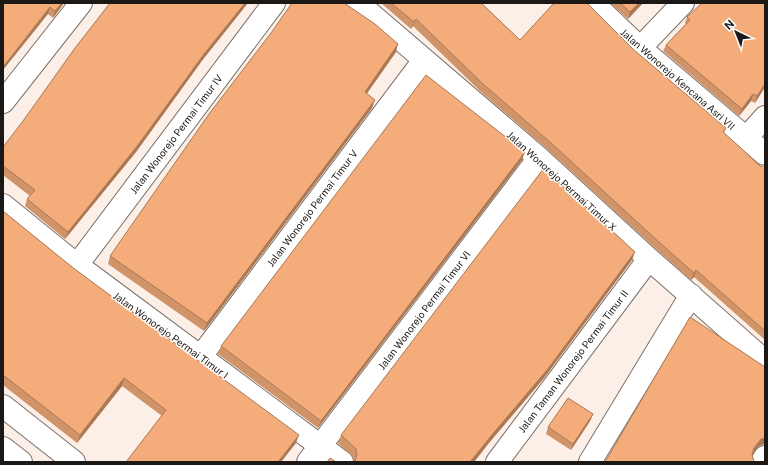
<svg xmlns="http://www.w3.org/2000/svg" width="768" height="465" viewBox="0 0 768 465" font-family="'Public Sans',sans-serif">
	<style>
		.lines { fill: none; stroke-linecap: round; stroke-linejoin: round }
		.minor-casing { stroke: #7d726b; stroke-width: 24 }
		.minor { stroke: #fff; stroke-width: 22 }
		.wall { fill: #d19469 }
		.shaded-wall { fill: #aa7855 }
		.building { fill: #f3ac7a; stroke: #aa7855 }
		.labels { text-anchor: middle; stroke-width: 3; stroke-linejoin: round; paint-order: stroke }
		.street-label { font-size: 10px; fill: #1c1815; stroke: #fff }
	</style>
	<rect width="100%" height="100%" fill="#fbefe7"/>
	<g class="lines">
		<defs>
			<path id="minor" d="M358 3 539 158 649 259 765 361
				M593 3 640 48 765 154
				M640 48 683 3
				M3 102 81 3
				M747 137 765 117
				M3 205 77 265 342 462
				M77 265 274 3
				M201 356 424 60
				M3 406 74 462
				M3 448 21 462
				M308 462 539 158
				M497 462 649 259
				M590 462 691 295
				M762 462 765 457"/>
		</defs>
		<use href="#minor" class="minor-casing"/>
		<use href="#minor" class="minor"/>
	</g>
	<path class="wall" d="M3 3H64L53 18 48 14Z
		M381 3H481L520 40 634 50 726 128 724 133 761 167 765 163V340L694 277 691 280 657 250 547 149 480 91 413 26 411 29Z
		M610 3H643L628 19Z
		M765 3V87L755 103 751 101 739 116 663 51 666 45 686 24 685 23 687 17Z
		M396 52 367 93 372 108 204 331 108 264 110 256Z
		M201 62 136 152 65 239 25 206 27 199 30 196 3 175V147Z
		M522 160 318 428 218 354 221 346Z
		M3 211 72 267 296 443 162 416 122 386 77 443 3 385Z
		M632 260 544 378 488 444 474 462H354L353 457 338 443 341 435Z
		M593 414 590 421 571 450 546 434 548 427Z"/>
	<path class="shaded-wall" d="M62 3H64L53 18 55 11Z
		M245 3H248L201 62 136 152 65 239 68 232 204 54Z
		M639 3H643L628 19 630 12Z
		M50 7 48 14 3 70V67Z
		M416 19 413 26 411 29 414 22Z
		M398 44 396 52 363 99 365 92Z
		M765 84V87L755 103 757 96Z
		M753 94 751 101 739 116 742 109Z
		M375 100 372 108 204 331 207 323Z
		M525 152 522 160 318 428 321 421Z
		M635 252 632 260 544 378 488 444 474 462H470Z
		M696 270 694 277 691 280 694 273Z
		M124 378 122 386 77 443 80 435Z
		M593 414 590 421 571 450 573 444Z
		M299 435 296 443 281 462H278Z
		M765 438V442L763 445 759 446 751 456 754 448 761 439Z"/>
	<path class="building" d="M3 3H62L55 11 50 7 3 67Z
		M110 3H245L204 54 138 145 68 232 27 199 35 190 3 166V147L23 121 75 48Z
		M292 3H344L375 24 398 44 365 92 375 100 207 323 110 256 209 114 271 33Z
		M391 3H481L520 40 554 3H587L634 50 726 128 723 132 742 149 761 167 765 163V331L696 270 694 273 660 243 550 142 483 84 416 19 414 22Z
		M620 3H639L630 12Z
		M702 3H765V84L757 96 753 94 742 109 666 45 690 20 687 17Z
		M426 75 525 152 321 421 221 346Z
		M544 168 635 252 547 370 491 436 470 462H354L355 461 357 455 356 449 341 435Z
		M3 211 72 267 299 435 278 462H126L166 410 124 378 80 435 3 375Z
		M690 317 765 367V438L761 439 754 448 752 455 754 461 755 462H605Z
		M568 398 593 414 573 444 548 427Z
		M330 458 336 462H327Z"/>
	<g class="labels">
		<g class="street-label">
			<text transform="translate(678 79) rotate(41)" y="4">Jalan Wonorejo Kencana Asri VII</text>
			<text transform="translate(176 134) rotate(-53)" y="4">Jalan Wonorejo Permai Timur IV</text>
			<text transform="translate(562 181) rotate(42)" y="4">Jalan Wonorejo Permai Timur X</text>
			<text transform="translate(312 208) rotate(-53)" y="4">Jalan Wonorejo Permai Timur V</text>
			<text transform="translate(424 310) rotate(-53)" y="4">Jalan Wonorejo Permai Timur VI</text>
			<text transform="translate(171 335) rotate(36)" y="4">Jalan Wonorejo Permai Timur I</text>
			<text transform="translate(573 361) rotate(-53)" y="4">Jalan Taman Wonorejo Permai Timur II</text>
		</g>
	</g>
	<rect width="768" height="465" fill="none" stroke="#1c1815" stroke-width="8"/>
	<g transform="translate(736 32) rotate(317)" stroke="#ffffff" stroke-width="3" paint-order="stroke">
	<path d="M0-3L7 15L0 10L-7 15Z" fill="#1c1815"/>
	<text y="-6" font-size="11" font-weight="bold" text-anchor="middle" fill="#1c1815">N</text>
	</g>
</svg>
